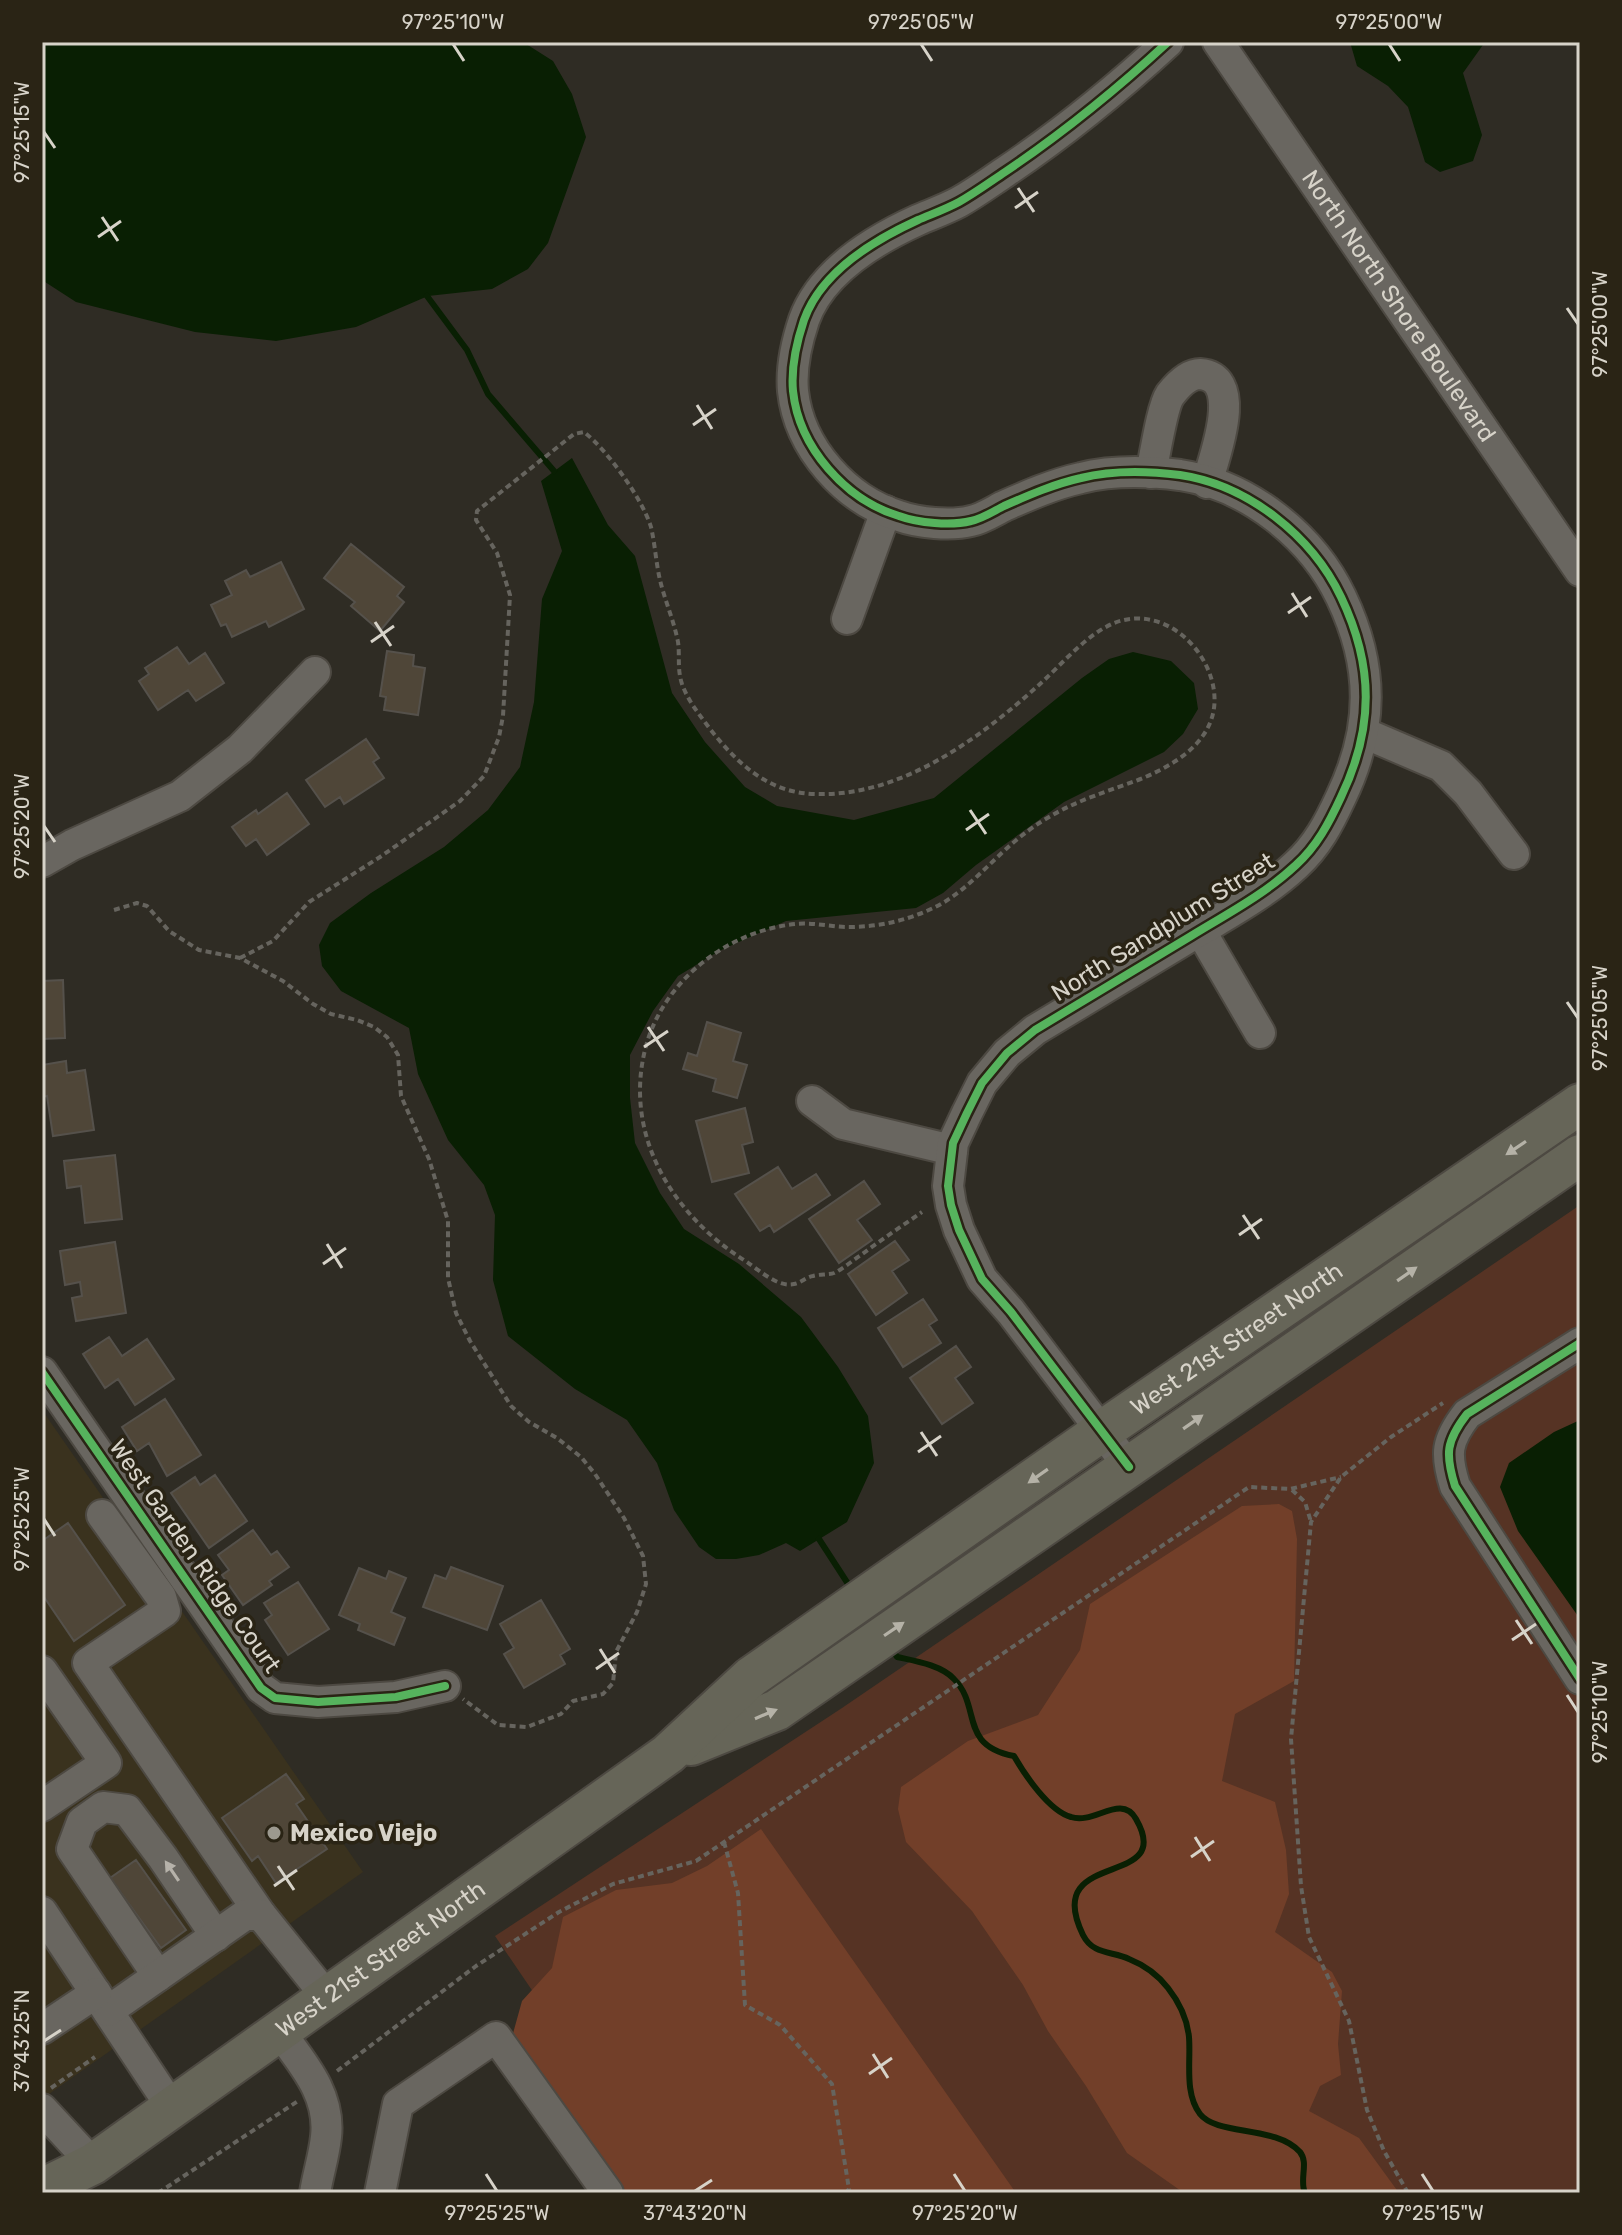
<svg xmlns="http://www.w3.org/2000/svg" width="1622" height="2235" viewBox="0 0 1622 2235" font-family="Rubik,sans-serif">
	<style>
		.built { fill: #3a321e }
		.green { fill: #563324 }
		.forest { fill: #723f29 }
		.water { fill: #091f03 }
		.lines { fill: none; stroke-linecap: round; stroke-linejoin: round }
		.stream { stroke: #091f03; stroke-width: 6 }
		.building { fill: #4f4638; stroke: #55514b; stroke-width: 2 }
		.minor-casing { stroke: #4d4942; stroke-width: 34 }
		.major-casing { stroke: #4d4942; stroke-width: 44 }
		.path { stroke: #66645e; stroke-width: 4; stroke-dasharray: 6 4; stroke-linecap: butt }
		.minor { stroke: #696660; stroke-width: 30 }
		.major { stroke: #666558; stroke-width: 40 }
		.cycleway-casing { stroke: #2a2415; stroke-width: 13 }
		.cycleway { stroke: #56b35d; stroke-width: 8 }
		.oneway { fill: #b5b2a7 }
		.oneway2 { fill: #b6b2aa }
		.ticks { fill: none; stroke: #d7d3c9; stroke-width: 3 }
		.poi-dot { fill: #9c998f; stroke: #2a2415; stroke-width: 3 }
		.labels { text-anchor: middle; stroke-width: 7; stroke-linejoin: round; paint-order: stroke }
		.street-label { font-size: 24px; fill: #d7d3c9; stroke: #2a2415 }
		.poi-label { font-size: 24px; font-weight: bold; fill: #d7d3c9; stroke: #2a2415; text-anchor: start }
		.neatline { fill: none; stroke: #d7d3c9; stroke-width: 3 }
		.ticks-label { font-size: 20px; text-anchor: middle; fill: #d7d3c9 }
	</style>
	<rect width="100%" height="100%" fill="#2f2c24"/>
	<path class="built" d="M42 1410 363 1872 42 2099Z"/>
	<path class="green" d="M1580 1205V2193H670L495 1936 842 1708Z"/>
	<path class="forest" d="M1279 1504 1292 1511 1297 1539 1294 1681 1235 1714 1222 1781 1275 1802 1286 1850 1289 1894 1275 1932 1332 1972 1342 1991 1338 2044 1341 2075 1320 2086 1309 2111 1359 2138 1399 2193H1184L1127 2153 1086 2086 1048 2031 1023 1985 972 1911 906 1842 898 1809 901 1787 968 1741 1038 1715 1080 1650 1090 1604 1242 1506Z
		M761 1829 1016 2193H621L512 2037 522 2001 552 1968 563 1917 616 1890 672 1883 707 1866Z"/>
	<path class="water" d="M42 42H523L553 61 572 94 586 137 548 243 528 269 492 289 428 296 356 327 276 341 195 332 76 302 42 280Z
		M1350 42H1485L1463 73 1482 135 1473 161 1440 172 1425 162 1408 107 1388 86 1357 66Z
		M572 458 608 525 635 556 672 693 705 742 745 787 777 806 854 820 934 798 1082 678 1109 659 1133 652 1171 661 1194 683 1198 709 1183 734 1164 752 1064 802 976 865 943 893 916 908 786 921 719 951 678 976 653 1011 630 1055V1098L635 1143 660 1193 684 1229 739 1264 801 1317 838 1367 868 1416 874 1463 847 1522 800 1551 786 1543 759 1555 736 1559H716L699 1547 674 1510 657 1463 627 1420 575 1389 508 1336 493 1280 495 1215 484 1185 448 1140 418 1074 409 1028 341 991 322 966 319 945 330 923 371 893 444 847 488 810 520 767 534 702 542 599 562 551 541 481Z
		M1580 1420V1619L1518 1531 1500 1487 1509 1463 1554 1432Z"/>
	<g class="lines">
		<path class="stream" d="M427 296 467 350 488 394 554 471
			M819 1539 852 1590
			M892 1649 897 1657C915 1661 941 1665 954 1679 982 1707 958 1745 1014 1756 1025 1775 1049 1811 1071 1817 1094 1825 1121 1793 1136 1819 1177 1890 1040 1847 1083 1935 1093 1955 1112 1951 1129 1959 1144 1965 1158 1975 1168 1988 1179 2002 1187 2018 1189 2037 1191 2061 1184 2093 1200 2114 1217 2136 1276 2125 1300 2152 1309 2163 1299 2180 1305 2193"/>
	</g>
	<path class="building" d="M351 544 404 587 397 596 404 602 380 631 351 606 355 602 324 578Z
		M281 562 304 609 269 627 266 621 232 637 226 624 221 626 211 605 232 595 225 581 246 570 250 577Z
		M177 647 189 664 205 653 224 683 196 701 188 690 158 710 139 681 149 674 145 668Z
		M387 651 414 655 413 666 425 668 418 715 384 710 386 697 380 696Z
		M366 739 379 758 373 762 384 778 344 804 340 797 325 807 306 780Z
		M287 793 309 824 267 855 256 839 246 846 232 827 256 810 258 814Z
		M63 980 65 1038 42 1039V981Z
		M707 1022 741 1033 733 1061 747 1065 737 1098 713 1091 716 1079 683 1069 688 1053 697 1056Z
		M66 1061 67 1073 85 1070 94 1130 53 1136 47 1096 42 1097V1065Z
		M745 1108 753 1142 742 1145 749 1173 712 1182 696 1121Z
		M115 1155 122 1219 85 1223 81 1186 67 1188 64 1161Z
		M778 1167 792 1189 816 1174 830 1195 774 1232 770 1225 760 1231 735 1194Z
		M864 1181 880 1204 857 1220 872 1240 839 1263 809 1219Z
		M895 1241 909 1260 892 1271 907 1293 876 1315 848 1274Z
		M115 1242 126 1313 76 1321 72 1298 82 1296 80 1282 65 1285 60 1251Z
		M923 1299 937 1320 929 1325 941 1343 903 1367 878 1328Z
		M109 1337 122 1356 147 1339 174 1379 135 1405 118 1379 105 1388 83 1354Z
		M956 1346 971 1367 955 1378 973 1403 942 1424 910 1378Z
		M165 1399 201 1455 167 1476 149 1443 137 1451 122 1427Z
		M215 1475 247 1521 209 1548 171 1493 195 1477 200 1485Z
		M68 1523 125 1605 74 1641 42 1594V1541Z
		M253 1530 271 1555 277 1551 289 1567 269 1581 272 1585 243 1605 222 1575 229 1570 218 1555Z
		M451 1567 503 1586 487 1630 423 1607 435 1575 446 1579Z
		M359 1568 386 1579 389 1571 406 1578 391 1612 405 1618 394 1645 358 1630 360 1624 339 1615Z
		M298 1582 329 1629 288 1655 265 1620 272 1615 264 1603Z
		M541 1600 570 1649 560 1655 565 1664 524 1688 504 1654 514 1648 500 1624Z
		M286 1774 304 1799 296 1804 327 1849 276 1883 258 1856 252 1861 222 1818Z
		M136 1860 186 1930 161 1948 110 1878Z"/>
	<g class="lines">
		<defs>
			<g id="minor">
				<path id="s1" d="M1218 42 1580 571"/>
				<path d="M1151 473C1155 455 1162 407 1170 395 1177 386 1188 374 1200 374 1246 377 1213 460 1207 483"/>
				<path d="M847 619 886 511"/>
				<path d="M1364 733 1441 766 1468 793 1514 854"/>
				<path d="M42 862 72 845 180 796 240 749 315 672"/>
				<path d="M1200 930 1260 1033"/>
				<path d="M812 1101 843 1124 952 1150"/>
				<path d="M1580 1343 1467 1414C1446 1441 1445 1454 1455 1486L1580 1679"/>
				<path d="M42 1372 261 1688 275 1698 318 1702 396 1697 445 1686"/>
				<path d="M1129 1467 1011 1312 982 1279 959 1230 951 1205 948 1186 953 1143 967 1113 982 1083 1007 1053 1035 1030C1087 999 1139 967 1191 936 1227 914 1265 894 1296 865 1317 846 1329 823 1341 797 1374 728 1374 666 1341 597 1312 536 1248 485 1180 475 1147 471 1113 470 1081 478 1054 484 1029 495 1004 506 994 511 982 519 971 521 951 526 918 523 899 516 846 500 799 448 793 391 791 369 797 341 804 320 821 272 874 240 918 220 932 214 946 209 959 202 975 193 990 182 1005 172 1063 133 1117 89 1168 42"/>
				<path d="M102 1515 161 1597 165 1611 88 1663 261 1915"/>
				<path d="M42 1671 106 1763 42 1806"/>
				<path d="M42 1912 172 2108"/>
				<path d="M158 1976 72 1849 82 1822 103 1807 127 1810 163 1858 216 1936"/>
				<path d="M108 2011 245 1915H261L327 1997"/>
				<path d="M42 2029 96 1993"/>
				<path d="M279 2031C302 2063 331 2094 326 2137 324 2156 318 2174 315 2193"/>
				<path d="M42 2109 93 2164"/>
				<path d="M380 2193 398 2104 496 2037 608 2193"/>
			</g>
			<g id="major">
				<path d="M691 1745 777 1710 1580 1155"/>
				<path id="s2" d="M42 2189 93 2164 668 1754 751 1677 1102 1431 1580 1104"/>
			</g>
		</defs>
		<use href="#minor" class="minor-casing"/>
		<use href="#major" class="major-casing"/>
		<path class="path" d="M114 910 137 903 147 906 169 931 199 950 240 958 283 981 313 1004 331 1014 357 1020 374 1027 387 1037 398 1055 401 1096 429 1159 448 1221V1278L456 1313 470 1341 511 1406 529 1422 557 1438 581 1457 595 1474 624 1518 643 1556 646 1584 637 1612 616 1652 613 1683 603 1694 573 1701 561 1714 527 1727 498 1725 463 1699
			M240 958 273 941 309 902 380 857 460 801 484 776 499 737 503 716 510 595 497 553 476 520 477 511 574 434 584 432C607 450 642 498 651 527 655 544 656 563 660 580 665 601 674 621 678 642 680 656 677 669 682 684 688 701 699 714 710 729 737 763 768 793 815 794 901 797 979 739 1040 684 1063 663 1086 635 1114 623 1158 606 1201 640 1212 681 1227 738 1173 768 1127 784 1082 800 1052 810 1014 842 988 864 963 895 931 909 905 921 878 927 848 927 831 927 813 922 795 924 728 931 664 980 646 1046 622 1135 673 1216 747 1262 759 1270 778 1288 794 1284 801 1283 806 1277 813 1276 819 1274 829 1275 834 1273 843 1269 853 1260 861 1255 881 1240 902 1226 922 1212
			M1292 1490 1305 1502 1311 1522
			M724 1842 738 1893 745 2005 780 2025 832 2084 849 2189 846 2193
			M337 2071 476 1966 559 1912 613 1884 696 1861 1249 1487 1290 1489 1341 1477
			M51 2088 95 2057
			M158 2193 298 2101
			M1408 2193 1384 2151 1367 2110 1349 2021 1309 1937 1301 1886 1291 1739 1311 1522 1341 1477 1391 1437 1443 1403"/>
		<use href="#minor" class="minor"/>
		<use href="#major" class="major"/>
		<defs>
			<path id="cycleway" d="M1580 1343 1467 1414C1446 1441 1445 1454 1455 1486L1580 1679
				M42 1372 261 1688 275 1698 318 1702 396 1697 445 1686
				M1129 1467 1011 1312 982 1279 959 1230 951 1205 948 1186 953 1143 967 1113 982 1083 1007 1053 1035 1030C1087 999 1139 967 1191 936 1227 914 1265 894 1296 865 1317 846 1329 823 1341 797 1374 728 1374 666 1341 597 1312 536 1248 485 1180 475 1147 471 1113 470 1081 478 1054 484 1029 495 1004 506 994 511 982 519 971 521 951 526 918 523 899 516 846 500 799 448 793 391 791 369 797 341 804 320 821 272 874 240 918 220 932 214 946 209 959 202 975 193 990 182 1005 172 1063 133 1117 89 1168 42"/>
		</defs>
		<use href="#cycleway" class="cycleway-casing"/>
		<use href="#cycleway" class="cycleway"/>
	</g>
	<defs><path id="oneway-solid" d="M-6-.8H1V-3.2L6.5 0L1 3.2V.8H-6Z" transform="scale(2)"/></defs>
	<g class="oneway">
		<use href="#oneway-solid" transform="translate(1516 1148) rotate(146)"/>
		<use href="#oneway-solid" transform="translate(1407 1274) rotate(-35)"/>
		<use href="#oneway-solid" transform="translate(1193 1422) rotate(-35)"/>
		<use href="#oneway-solid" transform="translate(1038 1476) rotate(145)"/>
		<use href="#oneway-solid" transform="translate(894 1629) rotate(-34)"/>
		<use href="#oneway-solid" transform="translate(766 1714) rotate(-23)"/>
	</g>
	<use class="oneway2" href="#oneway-solid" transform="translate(172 1871) rotate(-124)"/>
	<path class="ticks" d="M453 44 464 61M921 44 932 61M1389 44 1400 61M44 132 55 148M1018 188 1034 212M1015 208 1038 192M102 217 118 241M98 237 121 221M1567 308 1578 324M697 405 712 429M693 425 716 409M1292 593 1307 617M1288 613 1311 597M375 622 391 646M371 642 394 626M970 810 986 834M44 826 55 842M966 830 989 814M1567 1002 1578 1018M648 1027 664 1051M644 1047 668 1031M1243 1215 1259 1239M1239 1235 1262 1219M327 1244 342 1268M323 1264 346 1248M921 1432 937 1456M918 1452 941 1436M44 1519 55 1536M1516 1620 1532 1644M1512 1640 1536 1624M600 1649 615 1673M596 1669 619 1653M1567 1695 1578 1712M1195 1837 1210 1861M1191 1857 1214 1841M278 1866 294 1890M274 1886 297 1870M44 2041 61 2030M873 2054 888 2078M869 2074 892 2058M486 2174 497 2191M954 2174 965 2191M1422 2174 1433 2191M695 2191 712 2180"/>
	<circle class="poi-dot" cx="274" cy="1833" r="8"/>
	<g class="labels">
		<g class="street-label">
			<text dy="8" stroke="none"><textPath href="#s1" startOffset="320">North North Shore Boulevard</textPath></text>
			<text transform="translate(1163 927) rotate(-32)" y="8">North Sandplum Street</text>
			<text dy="8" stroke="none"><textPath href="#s2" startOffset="1468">West 21st Street North</textPath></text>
			<text transform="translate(195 1556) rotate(55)" y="8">West Garden Ridge Court</text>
			<text dy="8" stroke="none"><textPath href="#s2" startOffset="410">West 21st Street North</textPath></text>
		</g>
		<g class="poi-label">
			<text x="290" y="1841">Mexico Viejo</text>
		</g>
	</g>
	<rect width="1622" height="2235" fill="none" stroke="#2a2415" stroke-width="88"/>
	<rect x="44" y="44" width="1534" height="2147" class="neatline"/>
	<g class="ticks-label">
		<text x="453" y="29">97°25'10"W</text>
		<text x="921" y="29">97°25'05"W</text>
		<text x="1389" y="29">97°25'00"W</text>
		<text transform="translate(22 132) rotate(-90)" y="7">97°25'15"W</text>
		<text transform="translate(1600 324) rotate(-90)" y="7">97°25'00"W</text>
		<text transform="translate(22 826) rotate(-90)" y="7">97°25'20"W</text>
		<text transform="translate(1600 1018) rotate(-90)" y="7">97°25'05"W</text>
		<text transform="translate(22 1519) rotate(-90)" y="7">97°25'25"W</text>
		<text transform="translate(1600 1712) rotate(-90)" y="7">97°25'10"W</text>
		<text transform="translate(22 2041) rotate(-90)" y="7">37°43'25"N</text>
		<text x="497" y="2220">97°25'25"W</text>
		<text x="695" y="2220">37°43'20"N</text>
		<text x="965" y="2220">97°25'20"W</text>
		<text x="1433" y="2220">97°25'15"W</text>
	</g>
</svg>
